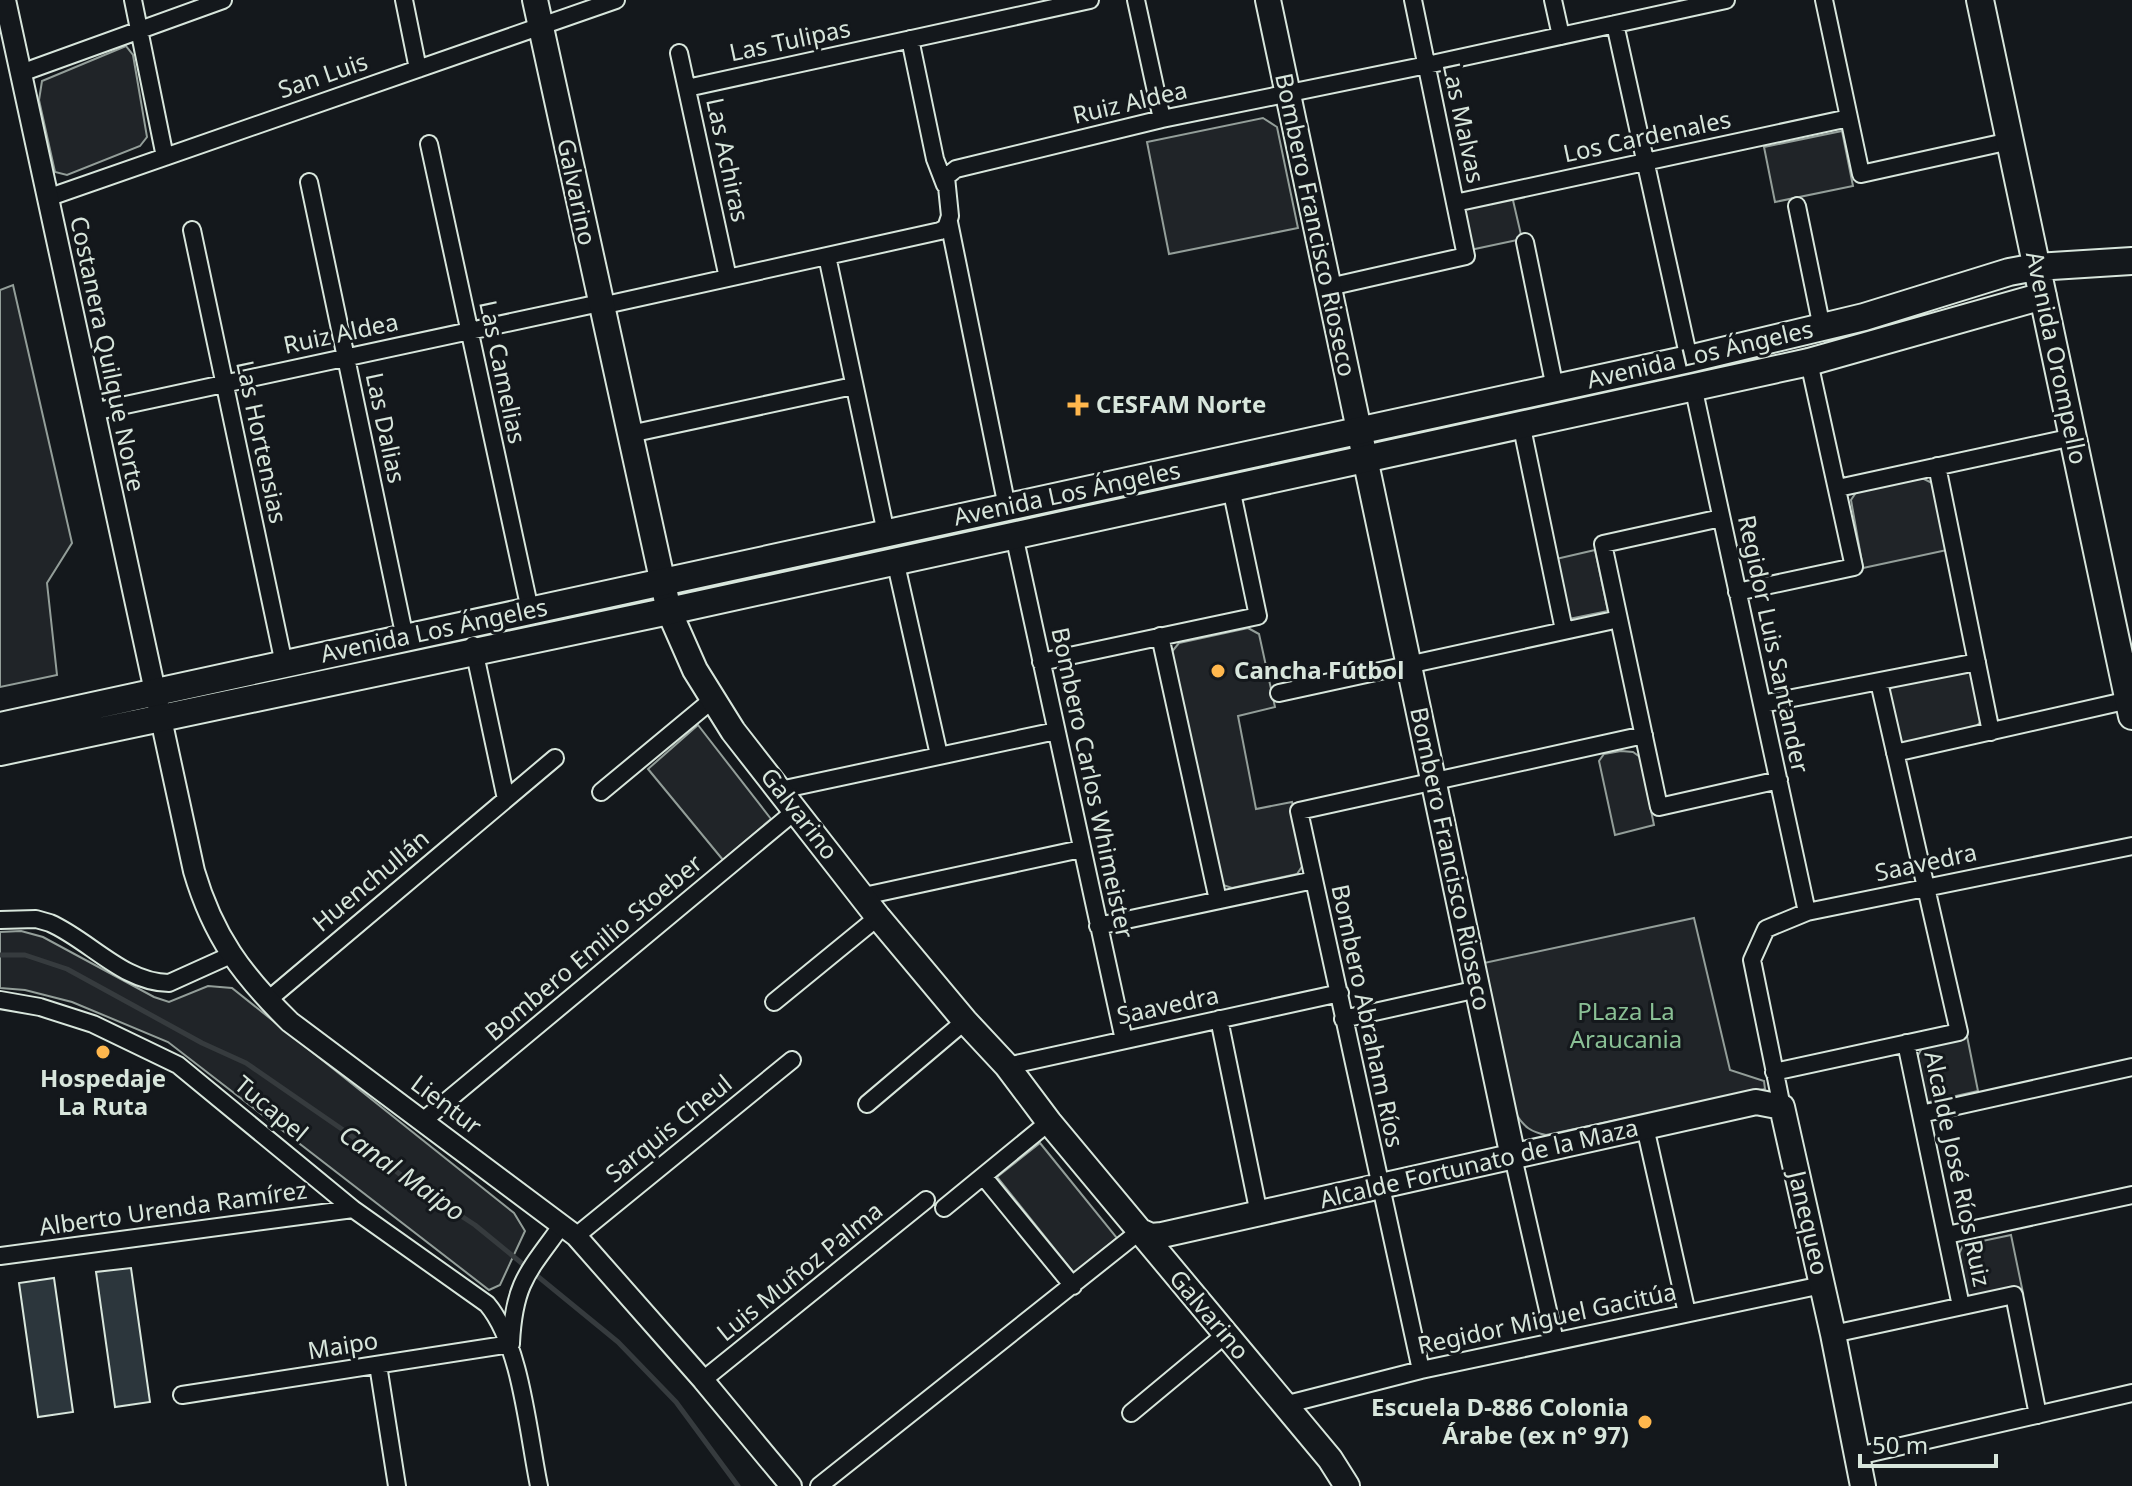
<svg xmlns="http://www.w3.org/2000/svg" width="2132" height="1486" viewBox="0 0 2132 1486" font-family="'Noto Sans',sans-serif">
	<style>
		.green { fill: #202428; stroke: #939e99; stroke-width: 2 }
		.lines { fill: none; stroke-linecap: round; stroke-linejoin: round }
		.stream { stroke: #363b3e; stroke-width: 5 }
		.building { fill: #2c363c; stroke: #d8e6dc; stroke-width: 2 }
		.minor-casing { stroke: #d8e6dc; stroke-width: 20 }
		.tertiary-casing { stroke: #d8e6dc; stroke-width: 24 }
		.secondary-casing { stroke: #d8e6dc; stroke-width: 28 }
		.primary-casing { stroke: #d8e6dc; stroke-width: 30 }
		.minor { stroke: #14181c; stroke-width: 16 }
		.tertiary { stroke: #14181c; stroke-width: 20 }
		.secondary { stroke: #14181c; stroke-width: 24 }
		.primary { stroke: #14181c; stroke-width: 26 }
		.poi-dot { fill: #ffb74d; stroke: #14181c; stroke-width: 3 }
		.labels { text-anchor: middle; stroke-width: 6; stroke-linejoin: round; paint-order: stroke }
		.street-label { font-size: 24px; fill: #d8e6dc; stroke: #14181c }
		.poi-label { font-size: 24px; font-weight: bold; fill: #d8e6dc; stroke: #14181c; text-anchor: start }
		.park-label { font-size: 24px; fill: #8ac095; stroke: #14181c }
		.water-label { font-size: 26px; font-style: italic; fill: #d8e6dc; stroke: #14181c }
	</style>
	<rect width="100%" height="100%" fill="#14181c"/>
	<path class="green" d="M126 46 133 55 147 137 140 146 67 175 55 172 39 100 42 81Z
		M1263 118 1277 127 1298 228 1169 254 1147 142Z
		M1842 131 1853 186 1775 202 1764 147Z
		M1512 196 1522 239 1470 250 1460 207Z
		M13 285 72 543 47 583 57 675 0 687V290Z
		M1922 478 1934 484 1947 550 1863 568 1851 500 1857 491Z
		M1595 550 1608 611 1569 619 1556 559Z
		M1248 628 1259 634 1275 707 1238 716 1256 809 1292 802 1305 862 1297 874 1232 888 1220 884 1170 654 1179 643Z
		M1966 670 1972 674 1981 721 1972 732 1904 746 1895 741 1886 695 1892 687Z
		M698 725 771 819 723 860 648 769Z
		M1621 751 1633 752 1640 757 1654 825 1615 835 1599 761 1604 754Z
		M1694 918 1730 1070 1764 1081 1765 1089 1546 1135C1531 1132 1524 1127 1516 1114L1484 963Z
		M21 931 43 937 154 997 169 1002 208 986 232 988 514 1213 525 1231 500 1285 489 1290 168 1042 72 1002 25 990 0 988V932Z
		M1967 1036 1978 1091 1925 1103 1917 1057 1922 1048Z
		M1040 1143 1117 1238 1074 1273 997 1177Z
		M2011 1235 2023 1293 2007 1288 1968 1298 1959 1254 1963 1245Z"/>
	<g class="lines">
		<path class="stream" d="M0 955H25L67 969 202 1043 246 1063 349 1134 411 1183 475 1225 618 1342 676 1402 738 1486"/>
	</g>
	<path class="building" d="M131 1268 150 1402 115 1407 96 1272Z
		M54 1278 73 1412 38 1417 19 1283Z"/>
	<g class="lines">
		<defs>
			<path id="minor" d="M133 0 165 157
				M404 0 418 69
				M1136 0 1162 119
				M1553 0 1561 36
				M1824 0 1861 174 2010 141
				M1615 24 1689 359
				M910 39 935 159 945 185
				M679 53 728 278
				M21 73 223 0
				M687 88 1090 0
				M429 144 530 610
				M309 182 405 638
				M47 198 616 0
				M1455 203 1849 118
				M1797 206 1822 328
				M949 222 1007 507
				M192 230 284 664
				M1525 242 1555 388
				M827 256 886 533
				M1329 287 1466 256 1413 0
				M601 306 940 231 946 228 950 216 946 177 956 169 1162 119 1427 65 1726 0
				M1693 386 1807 912
				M93 412 600 303
				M1521 423 1564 630
				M630 434 853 386
				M1937 466 1991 732
				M1838 488 2073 437
				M1721 518 1603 544 1659 807 1779 780
				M1014 535 1124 1040
				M895 560 939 755
				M1737 592 1854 567 1809 362
				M1160 636 1218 900
				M473 645 506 799
				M1041 662 1258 616 1231 488
				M1279 693 1619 619
				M1762 704 1977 662
				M1895 753 2129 700
				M780 790 1056 731
				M601 792 712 700
				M864 896 1081 849
				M0 920 36 919 50 923C89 940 124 983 169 983L231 955
				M1098 926 1314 880
				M0 1000 40 1007 93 1024 178 1065 353 1209 487 1304C521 1344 528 1433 539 1486
				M268 1000 555 758
				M774 1002 878 917
				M1219 1019 1259 1214
				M1343 1019 1478 989
				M1906 1043 1961 1306
				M1007 1066 1340 993
				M1774 1072 1959 1032 1879 682
				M867 1104 965 1021
				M1782 1107 1752 960 1766 929 1807 912 2132 846
				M1921 1114 2132 1067
				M424 1120 794 812
				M1645 1127 1687 1313
				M1513 1157 1555 1341
				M983 1176 1073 1286
				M944 1208 1049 1122
				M1947 1235 2132 1195
				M576 1236 792 1060
				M0 1256 353 1209
				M1833 1334 2014 1295 2038 1415
				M511 1343C514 1283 528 1272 562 1225
				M378 1365 397 1486
				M1421 1370 1299 811 1644 735
				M703 1380 926 1200
				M182 1395 511 1344
				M1284 1405 1421 1370 1822 1285
				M1131 1413 1226 1334
				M1858 1456 2132 1393
				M819 1486 1140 1231"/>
			<path id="tertiary" d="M5 0 194 871C213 936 242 975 290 1022L576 1236 703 1380 791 1486"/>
			<path id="secondary" d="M535 0 669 611 695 670 733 731 878 917 965 1021 1007 1066 1049 1122 1330 1459 1347 1486
				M1268 0 1513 1157
				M1140 1231 1151 1236 1162 1235 1756 1102 1782 1107 1833 1334 1863 1486"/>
			<path id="primary" d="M1980 0 2132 716
				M0 726 1689 359 1864 317 2009 272 2036 267 2132 261
				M0 752 669 611 1809 362 2043 296"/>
		</defs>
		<use href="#minor" class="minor-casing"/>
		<use href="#tertiary" class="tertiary-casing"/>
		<use href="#secondary" class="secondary-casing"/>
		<use href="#primary" class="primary-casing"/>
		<use href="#minor" class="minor"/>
		<use href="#tertiary" class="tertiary"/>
		<use href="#secondary" class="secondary"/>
		<use href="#primary" class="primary"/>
	</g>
	<g class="poi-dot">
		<path d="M1074 393h8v8h8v8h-8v8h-8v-8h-8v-8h8z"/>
		<circle cx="1218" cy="671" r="8"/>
		<circle cx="103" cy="1052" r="8"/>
		<circle cx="1645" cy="1422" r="8"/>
	</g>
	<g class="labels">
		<g class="street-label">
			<text transform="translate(790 41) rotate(-12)" y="8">Las Tulipas</text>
			<text transform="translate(323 76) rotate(-19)" y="8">San Luis</text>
			<text transform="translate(1130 103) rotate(-13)" y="8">Ruiz Aldea</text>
			<text transform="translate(1463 123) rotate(78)" y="8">Las Malvas</text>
			<text transform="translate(1647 137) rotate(-12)" y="8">Los Cardenales</text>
			<text transform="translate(727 160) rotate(78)" y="8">Las Achiras</text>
			<text transform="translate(576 192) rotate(78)" y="8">Galvarino</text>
			<text transform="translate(1315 225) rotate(78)" y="8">Bombero Francisco Rioseco</text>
			<text transform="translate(341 334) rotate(-12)" y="8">Ruiz Aldea</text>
			<text transform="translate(107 354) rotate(78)" y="8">Costanera Quilque Norte</text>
			<text transform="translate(1700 355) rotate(-13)" y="8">Avenida Los Ángeles</text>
			<text transform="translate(2056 358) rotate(78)" y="8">Avenida Orompello</text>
			<text transform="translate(502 372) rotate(78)" y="8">Las Camelias</text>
			<text transform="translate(385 428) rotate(78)" y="8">Las Dalias</text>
			<text transform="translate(261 442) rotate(78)" y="8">Las Hortensias</text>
			<text transform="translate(1067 494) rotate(-12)" y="8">Avenida Los Ángeles</text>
			<text transform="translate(434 631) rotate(-12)" y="8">Avenida Los Ángeles</text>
			<text transform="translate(1773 644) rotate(78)" y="8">Regidor Luis Santander</text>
			<text transform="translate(1092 783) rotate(78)" y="8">Bombero Carlos Whimeister</text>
			<text transform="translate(799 814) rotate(52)" y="8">Galvarino</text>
			<text transform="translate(1450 859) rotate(78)" y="8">Bombero Francisco Rioseco</text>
			<text transform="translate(1926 863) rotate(-12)" y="8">Saavedra</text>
			<text transform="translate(371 881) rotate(-40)" y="8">Huenchullán</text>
			<text transform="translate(594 948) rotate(-40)" y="8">Bombero Emilio Stoeber</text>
			<text transform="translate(1168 1006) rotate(-12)" y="8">Saavedra</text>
			<text transform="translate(1367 1016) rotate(78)" y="8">Bombero Abraham Ríos</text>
			<text transform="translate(446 1105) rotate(37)" y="8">Lientur</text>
			<text transform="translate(271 1109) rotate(40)" y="8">Tucapel</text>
			<text transform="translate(669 1129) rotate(-39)" y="8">Sarquis Cheul</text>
			<text transform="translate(1479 1164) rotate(-13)" y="8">Alcalde Fortunato de la Maza</text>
			<text transform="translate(1957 1169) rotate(78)" y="8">Alcalde José Ríos Ruiz</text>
			<text transform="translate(173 1209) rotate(-8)" y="8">Alberto Urenda Ramírez</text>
			<text transform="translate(1808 1223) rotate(77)" y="8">Janequeo</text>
			<text transform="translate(800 1272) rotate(-39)" y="8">Luis Muñoz Palma</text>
			<text transform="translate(1209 1315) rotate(50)" y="8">Galvarino</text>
			<text transform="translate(1547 1319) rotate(-12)" y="8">Regidor Miguel Gacitúa</text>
			<text transform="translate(343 1346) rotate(-9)" y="8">Maipo</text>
		</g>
		<g class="poi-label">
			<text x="1096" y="413">CESFAM Norte</text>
			<text x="1234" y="679">Cancha Fútbol</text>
			<text x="103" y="1087" text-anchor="middle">Hospedaje<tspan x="103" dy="28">La Ruta</tspan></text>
			<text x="1629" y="1416" text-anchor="end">Escuela D-886 Colonia<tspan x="1629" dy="28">Árabe (ex n° 97)</tspan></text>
		</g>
		<g class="park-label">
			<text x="1626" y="1020">PLaza La<tspan x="1626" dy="28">Araucania</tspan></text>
		</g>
		<g class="water-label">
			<text transform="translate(402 1173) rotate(35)" y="9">Canal Maipo</text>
		</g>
	</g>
	<path d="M1860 1454v12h136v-12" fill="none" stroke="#d8e6dc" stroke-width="4"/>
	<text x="1872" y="1454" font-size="24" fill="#d8e6dc" stroke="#14181c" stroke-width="6" paint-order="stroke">50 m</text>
</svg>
